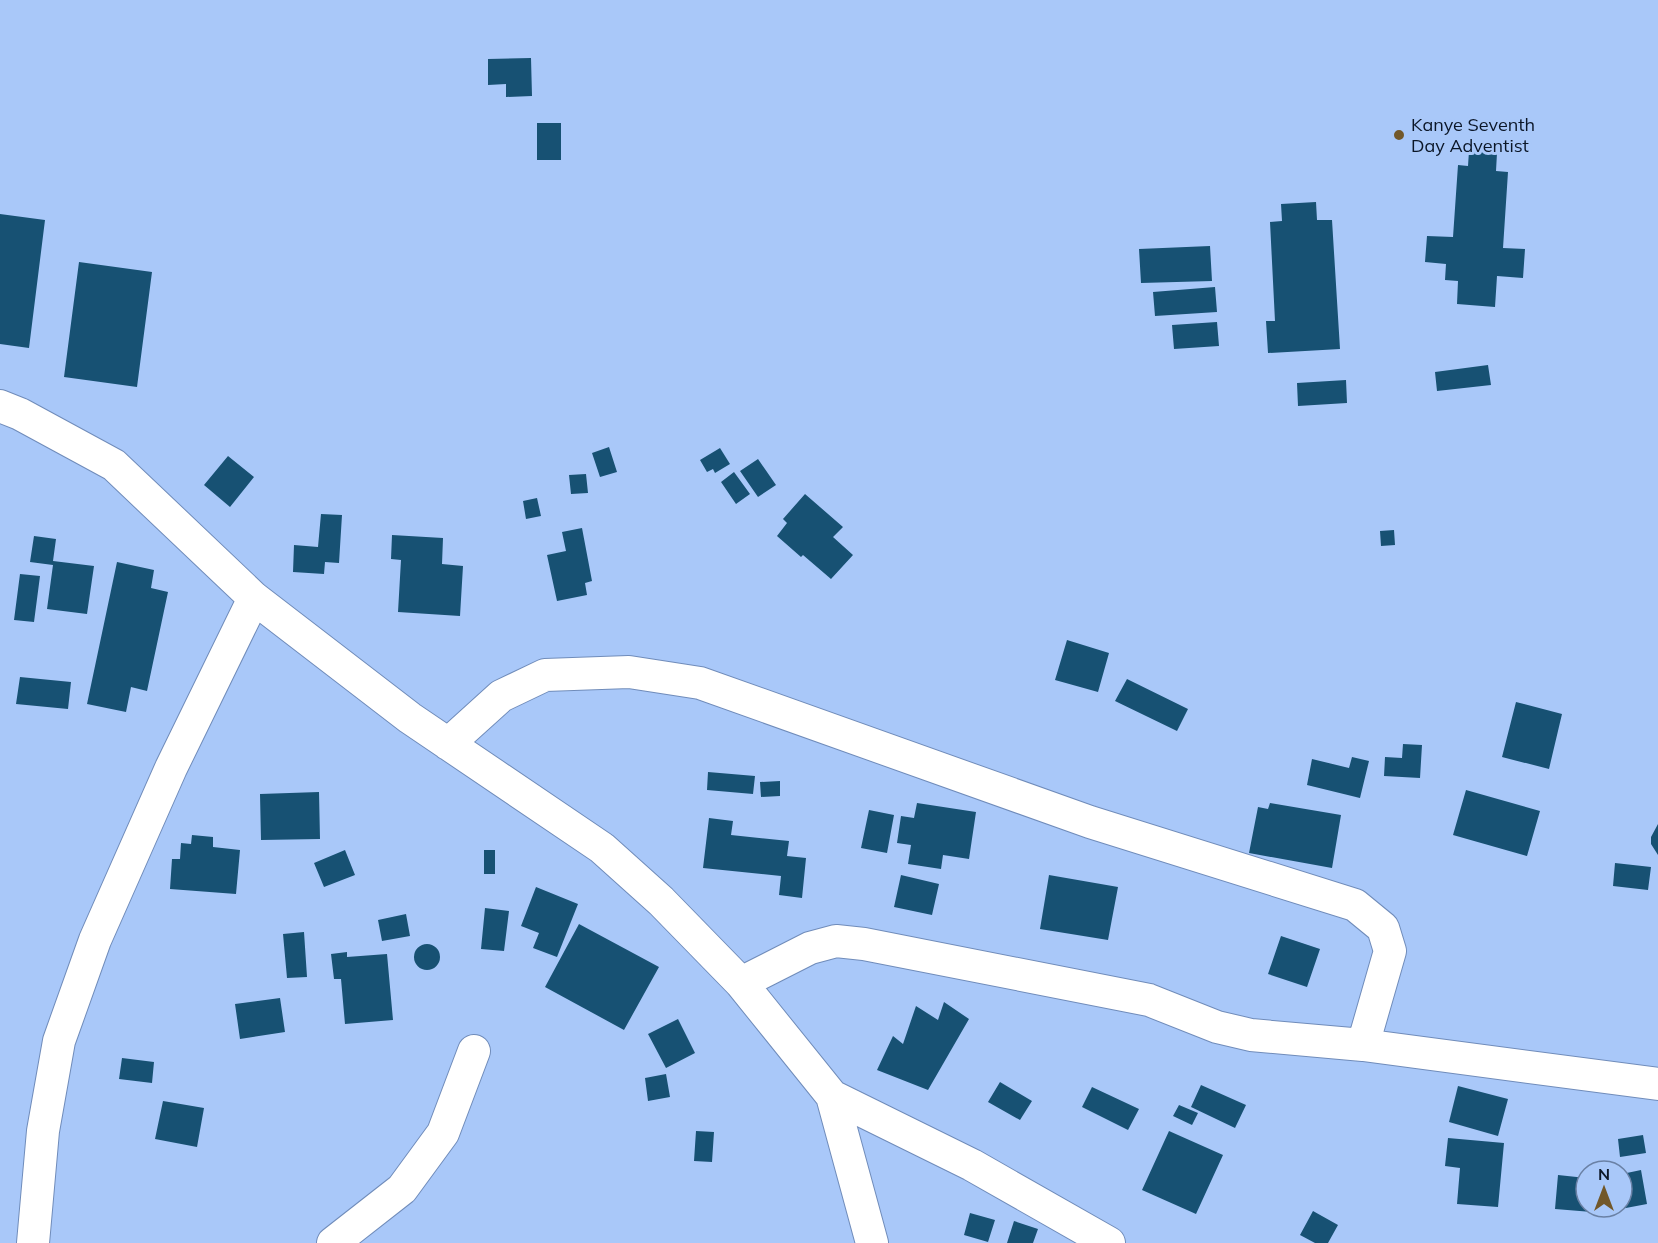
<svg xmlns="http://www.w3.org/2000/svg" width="1658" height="1243" viewBox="0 0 1658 1243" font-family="Mulish,sans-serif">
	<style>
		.building { fill: #175173 }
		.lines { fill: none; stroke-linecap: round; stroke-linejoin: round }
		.minor-casing { stroke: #708cba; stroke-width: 34 }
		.minor { stroke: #fff; stroke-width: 32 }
		.poi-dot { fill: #72582a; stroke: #a9c8f9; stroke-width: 2 }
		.labels { text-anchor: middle; stroke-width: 6; stroke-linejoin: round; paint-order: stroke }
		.poi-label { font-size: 18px; fill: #0b1627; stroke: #a9c8f9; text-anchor: start }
	</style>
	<rect width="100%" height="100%" fill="#a9c8f9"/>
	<path class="building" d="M531 58 532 96 506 97V84L488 85V59Z
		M537 123H561V160H537Z
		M1469 151 1497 153 1496 171 1508 172 1503 248 1525 249 1523 278 1497 276 1495 307 1457 304 1458 281 1445 280 1446 264 1425 262 1427 236 1453 237 1458 165 1468 166Z
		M1316 202 1317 220H1332L1340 349 1268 353 1266 321H1275L1270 222 1282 221 1281 204Z
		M0 214 45 220 29 348 0 344Z
		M1210 246 1212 281 1141 283 1139 249Z
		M79 262 152 272 137 387 64 377Z
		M1215 287 1217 312 1155 316 1153 292Z
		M1217 322 1219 346 1174 349 1172 325Z
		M1488 365 1491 385 1437 391 1435 372Z
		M1346 380 1347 403 1298 406 1297 383Z
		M609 447 617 472 600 477 592 453Z
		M720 448 730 464 715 473 713 469 707 472 700 460Z
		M228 456 254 477 230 507 204 485Z
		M758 459 776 485 758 497 740 471Z
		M734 472 750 494 736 504 721 482Z
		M586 474 588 493 571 494 569 475Z
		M805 494 843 527 833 537 853 555 831 579 803 555 801 557 777 536 787 523 783 519Z
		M537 498 541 516 526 519 523 501Z
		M321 514 342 515 339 563 325 562 324 574 293 572 294 545 318 547Z
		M582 528 592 581 585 583 587 595 557 601 547 555 566 551 562 532Z
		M1394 530 1395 545 1381 546 1380 531Z
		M392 535 443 538 442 564 463 566 460 616 398 612 401 560 391 559Z
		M34 536 56 539 53 561 94 566 87 614 47 609 53 565 30 562Z
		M117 562 154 570 151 588 168 592 147 691 131 687 126 712 87 704Z
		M20 574 40 576 34 622 14 620Z
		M1067 640 1109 653 1098 692 1055 680Z
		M20 677 71 682 68 709 16 704Z
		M1127 679 1188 709 1177 731 1115 701Z
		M1516 702 1562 714 1549 769 1502 757Z
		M1403 744 1422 745 1420 778 1384 776 1385 757 1402 758Z
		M1352 757 1369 761 1360 798 1307 785 1312 759 1349 768Z
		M708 772 755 776 753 794 707 790Z
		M780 781V796L761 797 760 782Z
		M1466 790 1540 811 1527 856 1453 835Z
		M319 792 320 839 261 840 260 794Z
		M917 803 976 812 969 859 943 855 941 869 908 864 911 845 897 843 901 816 914 818Z
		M1270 803 1341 815 1332 868 1249 853 1258 807 1268 809Z
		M869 810 894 815 887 853 861 848Z
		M709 818 733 821 731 835 789 841 787 856 806 858 802 898 779 895 781 876 703 868Z
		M1658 824V855L1651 844V837Z
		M192 835 213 837V847L240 850 236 894 170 889 172 859H180L181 843 191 844Z
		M345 850 355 875 324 887 314 863Z
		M484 850H495V874H484Z
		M1615 863 1651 867 1648 890 1613 886Z
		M901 875 939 884 932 915 894 907Z
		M1049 875 1118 887 1108 940 1040 929Z
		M536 887 578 904 557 957 533 948 539 933 521 926Z
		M485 908 509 911 504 951 481 949Z
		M406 914 410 936 382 941 378 920Z
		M579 924 659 967 624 1030 545 987Z
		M304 932 307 977 287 978 283 934Z
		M1281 936 1320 949 1307 987 1268 974Z
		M414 957a13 13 0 1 1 26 0a13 13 0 1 1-26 0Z
		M347 952V957L387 954 393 1020 345 1024 341 979H334L331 954Z
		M280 998 285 1032 240 1039 235 1004Z
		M944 1002 969 1019 928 1090 877 1070 893 1036 903 1044 916 1006 938 1020Z
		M678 1019 695 1053 666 1068 648 1034Z
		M122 1058 154 1062 152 1083 119 1079Z
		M666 1074 670 1097 648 1101 645 1078Z
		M1000 1082 1032 1101 1020 1120 988 1102Z
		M1201 1085 1246 1105 1235 1128 1191 1107Z
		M1458 1086 1508 1099 1498 1136 1449 1122Z
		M1092 1087 1139 1109 1128 1130 1082 1107Z
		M163 1101 204 1108 197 1147 155 1139Z
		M1179 1105 1198 1113 1192 1125 1173 1116Z
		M696 1131 714 1132 712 1162 694 1161Z
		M1169 1131 1223 1155 1196 1214 1142 1190Z
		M1643 1135 1646 1153 1620 1157 1618 1139Z
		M1448 1138 1504 1143 1498 1207 1457 1204 1460 1168 1445 1166Z
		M1641 1170 1647 1204 1610 1211V1207H1622V1174Z
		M1558 1175 1586 1178V1207H1592V1212L1555 1209Z
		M1313 1211 1338 1225 1328 1243H1315L1300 1235Z
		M970 1213 995 1220 988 1242 964 1235Z
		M1014 1221 1038 1229 1033 1243H1007Z"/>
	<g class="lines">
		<defs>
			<path id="minor" d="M0 406 20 414 114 465 254 598 410 718 602 848 661 901 741 983 832 1096 872 1243
				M448 744 501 696 545 675 629 672 700 683 1090 822 1355 905 1383 928 1390 951 1363 1045
				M741 983 810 948 836 941 864 944 1149 1000 1217 1027 1251 1035 1363 1045 1658 1084
				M832 1096 972 1165 1109 1243
				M33 1243 43 1131 59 1041 95 940 171 768 254 598
				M333 1243 402 1189 443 1133 474 1051"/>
		</defs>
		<use href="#minor" class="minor-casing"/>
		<use href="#minor" class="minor"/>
	</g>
	<circle class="poi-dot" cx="1399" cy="135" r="6"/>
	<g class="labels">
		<g class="poi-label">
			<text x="1411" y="131">Kanye Seventh<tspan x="1411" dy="21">Day Adventist</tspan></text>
		</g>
	</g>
	<g transform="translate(1604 1189)"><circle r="28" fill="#a9c8f9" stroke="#6a81a5" stroke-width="1.5"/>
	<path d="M0-4.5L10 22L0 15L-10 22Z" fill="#72582a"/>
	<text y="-9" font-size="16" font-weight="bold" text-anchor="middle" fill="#0b1627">N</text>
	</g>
</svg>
